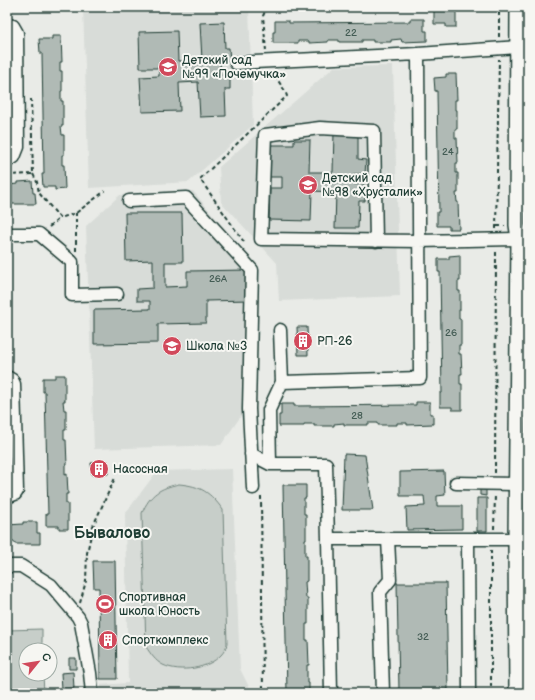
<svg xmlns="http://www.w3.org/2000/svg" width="535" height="700" viewBox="0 0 535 700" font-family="'Balsamiq Sans',sans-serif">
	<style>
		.built { fill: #d8dcd8 }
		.green { fill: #c7cec9; stroke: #73867e }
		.building { fill: #b0bab5; stroke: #1f3d34 }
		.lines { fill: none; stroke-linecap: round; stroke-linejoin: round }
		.minor-casing { stroke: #1f3d34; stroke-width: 15 }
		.major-casing { stroke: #1f3d34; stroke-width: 18 }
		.path { stroke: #1f3d34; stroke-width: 2; stroke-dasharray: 4 3; stroke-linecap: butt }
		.minor { stroke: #f6f6f2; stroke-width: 12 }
		.major { stroke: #f6f6f2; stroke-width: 15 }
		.labels { text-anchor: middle; stroke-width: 4; stroke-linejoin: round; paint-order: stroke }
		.number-label { font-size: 10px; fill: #435c54 }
		.poi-label { font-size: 12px; fill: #1f3d34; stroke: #f6f6f2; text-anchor: start }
		.district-label { font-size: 16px; font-weight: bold; fill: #1f3d34; stroke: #f6f6f2 }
	</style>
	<rect width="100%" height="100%" fill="#e9ebe7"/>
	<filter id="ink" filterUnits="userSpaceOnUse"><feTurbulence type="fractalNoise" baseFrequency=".025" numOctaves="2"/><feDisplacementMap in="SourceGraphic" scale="8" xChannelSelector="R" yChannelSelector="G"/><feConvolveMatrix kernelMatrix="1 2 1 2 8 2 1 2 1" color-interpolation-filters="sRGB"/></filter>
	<g filter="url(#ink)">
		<path class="built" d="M83 7H249L253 125 189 182 89 188Z
			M393 66 400 296 279 301 277 263 221 202 219 167 334 67Z
			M193 191 254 264V397L221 445 94 449 86 226 120 195Z
			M232 469 240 669 252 693H101V685L128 683 125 514 157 471Z"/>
		<path class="green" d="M524 7H528V80H524Z
			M528 96V217L522 216 525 98Z
			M523 235H528V518H519Z
			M179 484C201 486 210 492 223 510L227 644C226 648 224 652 221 655 208 669 180 673 163 665 155 661 151 654 146 647L142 513C150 494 160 488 179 484Z
			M519 530H528V693H522Z
			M42 629V650H26V674H43L44 693H7V630Z"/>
		<path class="building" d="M436 7H456V27H446V24H434V10H436Z
			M410 19H424V31H427V41L402 42 401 39 391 40V42H373V40H362V42H339V40H328V42L309 43V41H298V43H273V32H275V21H289V23L410 22Z
			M224 22 225 48H229L230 61H220L221 75H230V89H225L226 116 200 117 198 82 179 83 180 111 142 112 140 77 159 76V68H140L139 32 177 31 178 61 202 60 200 23Z
			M52 36H61L62 62H60V71H62V91H61V101H63V126H61L62 135H64V155H62V165H64L65 189 55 190V187H43L42 174H44L42 54V53H40L39 39H52Z
			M446 74H456L457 100H455V110H457V129H455V138H457L458 163H456V173H458V193H456L457 202H458L459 229H449V226H437V212H439L437 91H435L434 78 446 77Z
			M334 133 358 134V159L366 160 365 174H354V184L365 185V201H359L358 228H335L336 192 312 191 311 221 269 220 270 188H282V177H269L270 145H294V140H310L309 172H333Z
			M32 181 33 193H35L36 204H10V202H7V185L18 184V182Z
			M125 213H182L183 262H165V287L187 286V271L248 270 249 300 206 301V323L158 324V343L94 344V310L150 309V301H137V289L153 288V260L126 261Z
			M460 255V281H458V291H460V310H459V319H461V345H459V354H461L462 374H460V384H462V410H452V407H440V393H442L440 272H438V259H449V256Z
			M297 327H307L308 355H298Z
			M55 375H65V401H63L64 410H66V430H64V440H66L67 465H65V475L67 474 68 494H66V504H68V529H59V526H46V514H48L45 392H43V378H55Z
			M416 402H430V414H433V424L407 425V423H397V425H378V423H368V425H344V423L334 424V426H314V424H304V426H279V415H281V404H294V406L416 405Z
			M344 454 365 455 373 510H342Z
			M107 462 108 474 92 475 91 463Z
			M444 471 445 495 437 496V506H462V529L407 530 406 507 425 506 424 496H400V472Z
			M283 485H306V498H304V514H306V539H305V556H307V581L305 582 306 598H308V624H306V640H308L309 665H307V683H309V693H287Z
			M480 486H486V496L480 495Z
			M477 498H487V531H477Z
			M23 522H37V533H40V544H15V542H7V525L23 524Z
			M93 561H115L117 679H100L99 588H94Z
			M397 583H446L448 690 399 691Z
			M69 658H76V669H69Z
			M73 672 74 688 62 689 61 673Z"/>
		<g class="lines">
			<defs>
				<path id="minor" d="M7 25 13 26 17 33 18 147 14 157 7 161
					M236 63 418 54 518 47
					M129 201 186 198 252 270 249 409 253 488
					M7 234H39L72 262V295L117 294
					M376 241 374 131 320 128 265 135 261 239 419 241 519 239
					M280 330 282 382
					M7 377 12 380 14 384 17 491 15 494 7 497
					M251 454 270 464H326L328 539H516
					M270 464 269 410 282 382 420 378 418 54
					M456 483 517 484
					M328 539 331 693
					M468 540 469 693
					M7 566H21L51 585 78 617 81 623 90 673 92 693
					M383 693 380 592 390 580 388 539"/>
				<path id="major" d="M517 693 516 539 519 239 517 225 518 7"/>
			</defs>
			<use href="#minor" class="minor-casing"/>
			<use href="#major" class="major-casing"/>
			<path class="path" d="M499 37V7
				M266 51 263 16 267 7
				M33 174 37 182 39 193 60 218 76 213 105 191
				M7 175 33 174 31 99
				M497 226H505
				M49 227 60 218
				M496 229 499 59
				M244 242 200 179 287 96 285 91 273 73
				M76 251V213
				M495 473 496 251
				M261 496 263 693
				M494 529 495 495
				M491 550V693
				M80 603 86 581 87 553 93 526 115 478"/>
			<use href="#minor" class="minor"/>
			<use href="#major" class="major"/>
		</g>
	</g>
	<defs>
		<symbol id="school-disc" viewBox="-11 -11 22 22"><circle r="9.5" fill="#d1495b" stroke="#f6f6f2"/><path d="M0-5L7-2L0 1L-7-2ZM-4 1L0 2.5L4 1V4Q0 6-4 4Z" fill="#fff"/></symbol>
		<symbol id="building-disc" viewBox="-11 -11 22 22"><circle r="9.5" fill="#d1495b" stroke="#f6f6f2"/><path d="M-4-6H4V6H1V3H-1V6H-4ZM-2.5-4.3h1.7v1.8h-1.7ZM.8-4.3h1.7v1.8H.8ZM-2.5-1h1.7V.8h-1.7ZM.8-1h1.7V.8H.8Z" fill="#fff"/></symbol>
		<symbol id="stadium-disc" viewBox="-11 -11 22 22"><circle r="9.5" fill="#d1495b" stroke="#f6f6f2"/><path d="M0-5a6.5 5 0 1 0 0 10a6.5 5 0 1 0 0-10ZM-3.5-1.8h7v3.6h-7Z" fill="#fff"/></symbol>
	</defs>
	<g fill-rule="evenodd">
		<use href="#school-disc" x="157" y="56" width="22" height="22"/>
		<use href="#school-disc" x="297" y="174" width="22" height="22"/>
		<use href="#building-disc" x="292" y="330" width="22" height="22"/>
		<use href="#school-disc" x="161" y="335" width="22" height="22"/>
		<use href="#building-disc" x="88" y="458" width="22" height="22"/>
		<use href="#stadium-disc" x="94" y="593" width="22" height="22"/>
		<use href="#building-disc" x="97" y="629" width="22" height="22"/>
	</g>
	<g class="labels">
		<g class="number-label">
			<text x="351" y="36">22</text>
			<text x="448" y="155">24</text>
			<text x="218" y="282">26А</text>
			<text x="451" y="336">26</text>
			<text x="357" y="419">28</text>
			<text x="423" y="640">32</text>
		</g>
		<g class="poi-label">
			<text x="182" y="64">Детский сад<tspan x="182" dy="14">№99 «Почемучка»</tspan></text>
			<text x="322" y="182">Детский сад<tspan x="322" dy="14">№98 «Хрусталик»</tspan></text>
			<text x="317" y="345">РП-26</text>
			<text x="186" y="350">Школа №3</text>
			<text x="113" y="473">Насосная</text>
			<text x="119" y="601">Спортивная<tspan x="119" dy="14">школа Юность</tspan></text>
			<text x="122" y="644">Спорткомплекс</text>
		</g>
		<g class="district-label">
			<text x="112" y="538">Бывалово</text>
		</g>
	</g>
	<rect width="535" height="700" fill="none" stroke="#f6f6f2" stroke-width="24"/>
	<rect x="12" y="12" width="511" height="676" fill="none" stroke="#1f3d34" stroke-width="1.5" filter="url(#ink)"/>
	<g transform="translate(38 662) rotate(60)"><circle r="19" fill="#f6f6f2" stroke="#a0aca6"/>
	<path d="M0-3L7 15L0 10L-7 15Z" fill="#d1495b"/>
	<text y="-6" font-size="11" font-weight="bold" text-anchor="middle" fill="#1f3d34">С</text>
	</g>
</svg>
